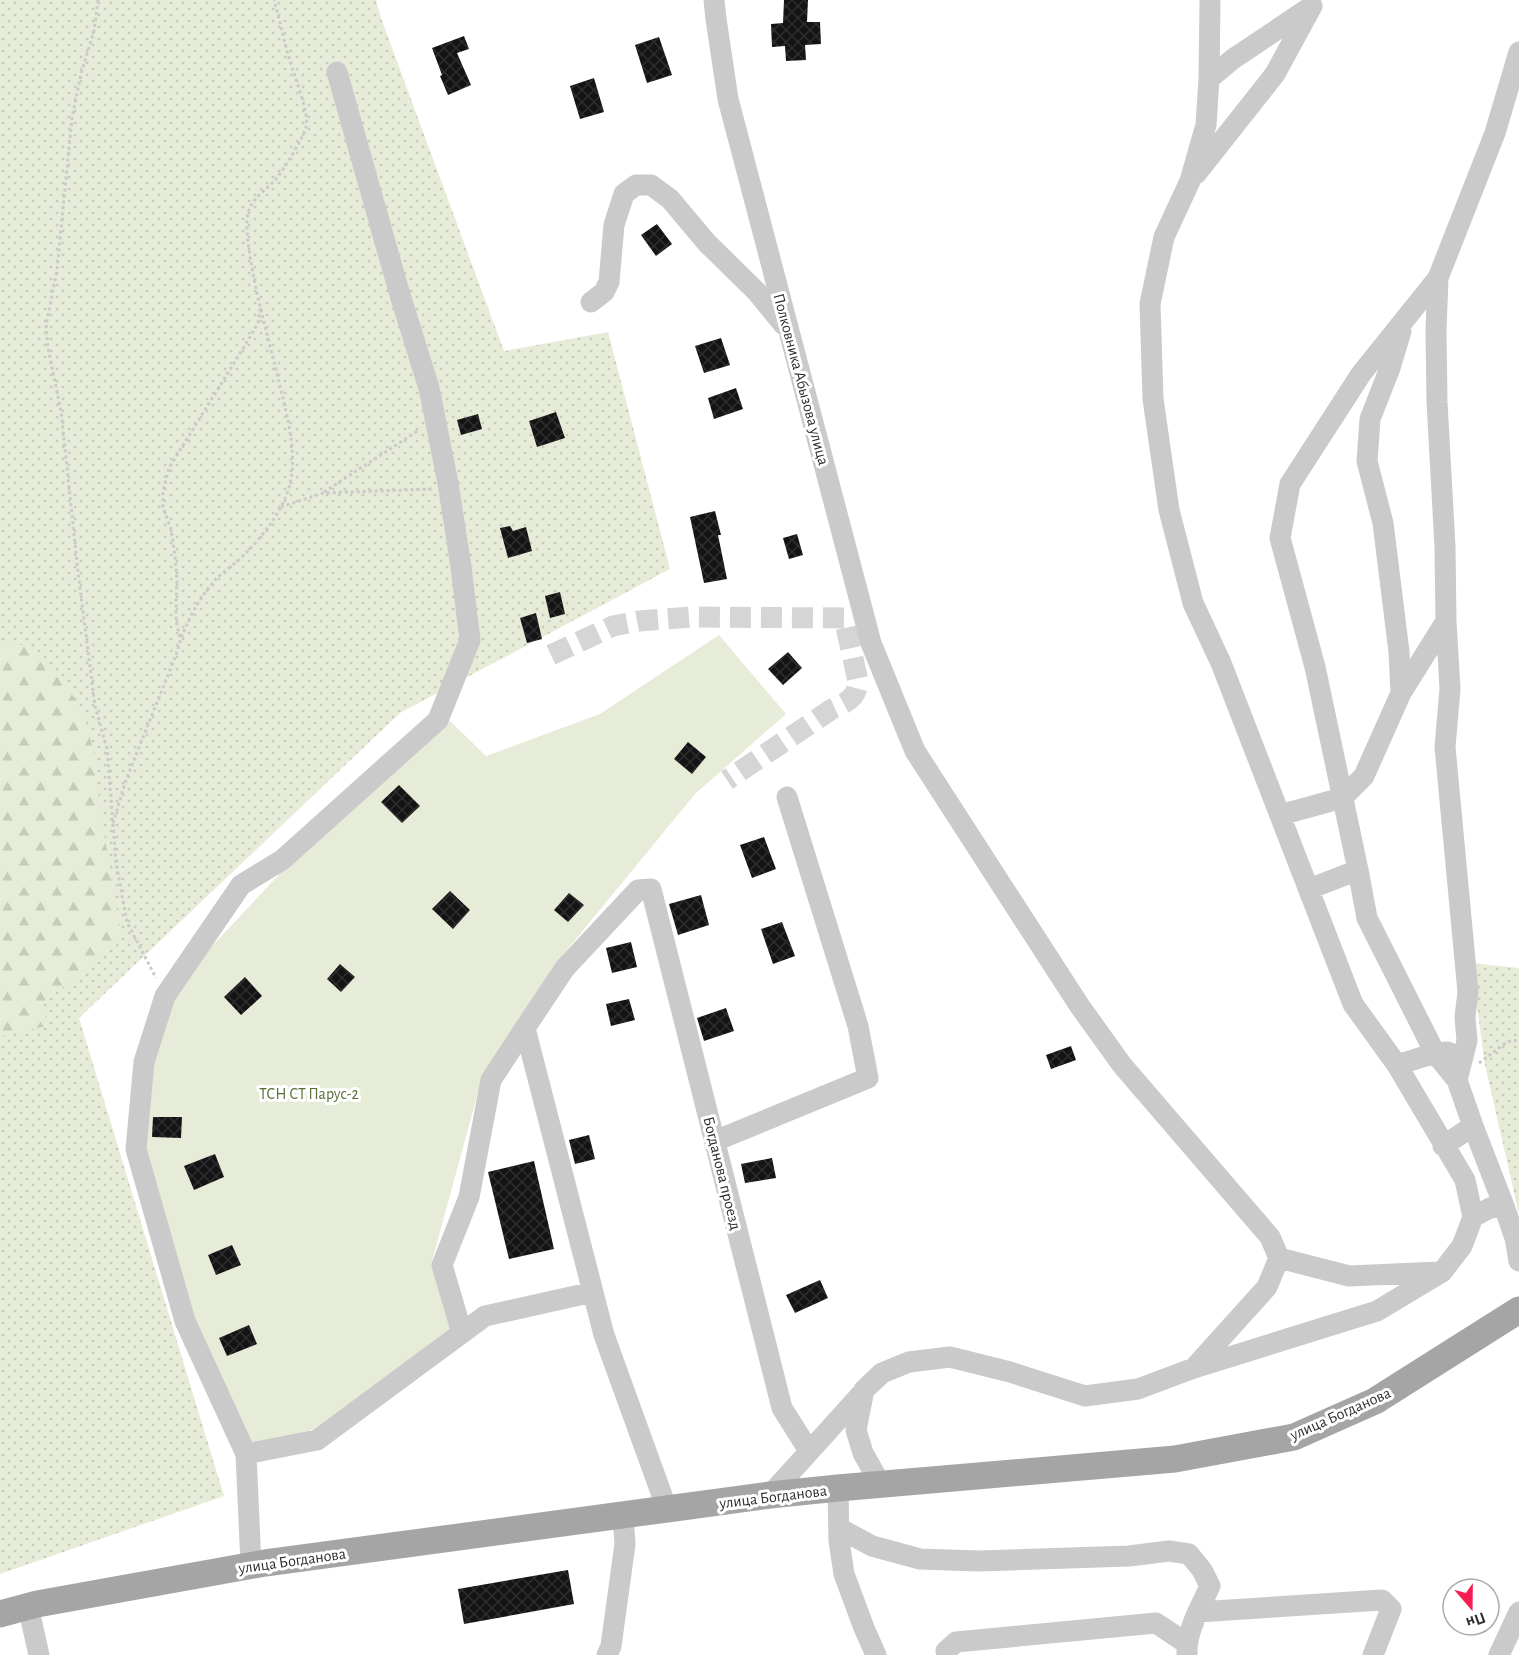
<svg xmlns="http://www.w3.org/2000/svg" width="1519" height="1655" viewBox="0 0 1519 1655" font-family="'Alegreya Sans',sans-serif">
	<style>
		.grass { fill: url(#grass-dots) }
		.forest { fill: url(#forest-firs) }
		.garden { fill: #e6ecd8 }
		.building { fill: url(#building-cross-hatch) }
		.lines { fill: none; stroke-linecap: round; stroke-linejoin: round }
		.minor-tunnel { stroke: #d5d5d5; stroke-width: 21; stroke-dasharray: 21 10; stroke-linecap: butt }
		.path { stroke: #cacaca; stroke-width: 3; stroke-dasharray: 3 3; stroke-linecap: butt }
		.minor { stroke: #cacaca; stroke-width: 21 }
		.major { stroke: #a5a5a5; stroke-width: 27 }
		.labels { text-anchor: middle; stroke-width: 6; stroke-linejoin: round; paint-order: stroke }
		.street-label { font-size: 16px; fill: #2d2d2d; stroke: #fff }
		.park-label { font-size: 16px; fill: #596c36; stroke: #fff }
	</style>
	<defs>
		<pattern id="grass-dots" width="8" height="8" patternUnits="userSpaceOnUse" patternTransform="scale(1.5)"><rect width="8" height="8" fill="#e6ecd8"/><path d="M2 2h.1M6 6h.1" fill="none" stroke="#c6cbba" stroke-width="1.8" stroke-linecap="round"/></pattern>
		<pattern id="forest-firs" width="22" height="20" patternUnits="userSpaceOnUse" patternTransform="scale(1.5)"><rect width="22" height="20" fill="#e6ecd8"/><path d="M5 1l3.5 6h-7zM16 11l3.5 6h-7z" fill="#c6cbba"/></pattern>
		<pattern id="building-cross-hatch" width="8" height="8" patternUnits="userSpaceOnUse" patternTransform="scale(1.5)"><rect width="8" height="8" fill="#141414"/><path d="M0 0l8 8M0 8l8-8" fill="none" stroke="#2e2e2e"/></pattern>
	</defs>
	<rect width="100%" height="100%" fill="#fff"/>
	<path class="grass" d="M0 0H376L381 18 504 351 608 332 670 569 400 713 79 1018 224 1496 0 1574Z
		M1471 963 1519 968V1214L1485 1065Z"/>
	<path class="forest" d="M0 641 27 646 59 676 81 707 93 748 100 809 122 940 43 1003 47 1026 0 1036Z"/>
	<path class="garden" d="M719 635 786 714 695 794 562 956 482 1078 432 1261 451 1329 312 1430 251 1445 189 1313 143 1146 146 1068 169 992 303 849 450 721 486 756 600 714Z"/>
	<path class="building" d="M784 0H808L807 22H820L821 44 805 45 806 60 786 61 785 46 772 47 771 24 783 23Z
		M464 36 469 49 457 53 471 85 448 95 440 76 442 75 432 48Z
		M659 37 672 75 647 83 635 45Z
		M594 78 604 112 580 119 570 86Z
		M657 224 672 244 656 256 641 235Z
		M721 338 730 365 704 373 695 346Z
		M736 388 743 409 714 419 708 398Z
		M556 412 565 438 537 447 529 421Z
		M478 414 482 429 461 435 457 420Z
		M715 511 721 535H718L727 579 704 583 690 517Z
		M510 526 513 531 526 527 532 551 508 558 500 528Z
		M797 534 803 555 789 559 783 538Z
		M560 592 565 614 550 618 545 596Z
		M536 613 542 639 527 643 520 618Z
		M788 652 802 668 783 685 768 669Z
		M688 742 706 757 692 774 674 759Z
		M399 785 420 806 402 823 381 802Z
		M764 837 776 869 752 878 740 845Z
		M450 891 470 910 453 929 432 909Z
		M569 893 584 905 568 922 554 910Z
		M701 895 709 925 678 935 669 904Z
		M782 922 795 956 773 964 761 929Z
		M631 942 637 967 612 973 606 948Z
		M340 964 355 977 341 992 327 979Z
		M245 977 262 996 241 1015 224 997Z
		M629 999 635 1020 611 1026 606 1004Z
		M726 1008 734 1031 704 1041 697 1018Z
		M1071 1046 1076 1060 1051 1069 1046 1055Z
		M153 1117H182L181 1138 152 1137Z
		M589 1135 595 1159 575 1164 569 1140Z
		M215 1154 224 1177 194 1190 184 1166Z
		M772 1158 776 1178 745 1183 741 1164Z
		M534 1161 554 1249 509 1259 488 1172Z
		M232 1245 241 1265 216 1275 208 1255Z
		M820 1280 828 1298 795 1313 786 1295Z
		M249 1325 257 1344 227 1356 219 1338Z
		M568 1570 574 1604 464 1624 458 1589Z"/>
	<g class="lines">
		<path class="minor-tunnel" d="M551 655 613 626 639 621 691 617 844 618 858 681C857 699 847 702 832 709L727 780"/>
		<path class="path" d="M98 0 94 31 81 74 72 118 57 270 46 325 48 348 61 411 78 572 95 706 107 749 116 862 127 922 156 978
			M324 492 419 430
			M281 507 323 493 433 489
			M180 637 176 621V601L177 581 175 556 171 529 163 507V491L169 468 250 337 258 323 260 309
			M113 823 126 780 176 655C183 628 197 600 216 579 224 571 235 564 243 556 263 536 283 511 290 484 297 453 288 420 281 390 269 338 251 283 247 230 245 200 260 197 277 178 283 170 304 137 306 127 310 114 294 76 290 61 284 41 280 20 274 0
			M1479 1063 1507 1042 1519 1040"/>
		<path class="minor" d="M714 0 716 19 728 99 866 624 871 643 915 751 1079 1005 1122 1065 1270 1237 1279 1258 1267 1287 1194 1368 1138 1389 1085 1396 1010 1372 950 1357 909 1362 882 1373 864 1390 856 1430 863 1453 881 1485
			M1209 79 1233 59 1309 8
			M1196 174 1275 74 1312 6
			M591 302 604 292 609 282 614 225 624 194 636 185H651L670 199 707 243 757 292 784 325
			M1446 621 1450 689 1445 747 1468 992 1465 1017 1467 1041 1457 1080
			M1401 693 1446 621 1445 547 1437 402 1436 331 1438 278 1495 133 1519 52
			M1280 815 1342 798 1364 776 1401 693 1399 652 1383 523 1367 461 1370 419 1390 368 1401 331
			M1358 870 1315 667 1280 538 1290 484 1361 374 1438 278
			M1309 889 1358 870 1367 918 1435 1053 1457 1080 1473 1126 1443 1146
			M1397 1065 1435 1053 1448 1052
			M1473 1126 1504 1206
			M715 1141 868 1078 858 1026 787 797
			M1473 1217 1490 1208 1504 1206 1515 1238 1519 1261
			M1279 1258 1349 1276 1439 1272
			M462 1333 442 1265 469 1197 491 1080 525 1028
			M1194 1368 1377 1311 1442 1272 1462 1246 1473 1217 1465 1180 1397 1065 1353 1004 1221 663 1193 603 1169 510 1153 399 1150 304 1164 237 1190 181 1206 125 1209 79 1210 0
			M246 1454 317 1440 485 1316 593 1292
			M838 1488 839 1541 844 1574 864 1628 876 1655
			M770 1495 864 1391
			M667 1509 604 1335 525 1028 565 968 638 890 651 889 782 1408 809 1451
			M839 1528 872 1546 920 1559 978 1561 1129 1556 1169 1551 1189 1554 1202 1570 1210 1586C1200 1608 1186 1631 1187 1655
			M251 1565 246 1454 185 1321 136 1149 144 1062 165 996 241 885 282 860 438 720 470 640 461 567 448 483 429 388 400 295 337 72
			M28 1606 39 1655
			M1198 1612 1382 1600 1391 1609 1373 1655
			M607 1655 611 1646 625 1544 623 1515
			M947 1655 946 1651 956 1642 1156 1623 1186 1643
			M1499 1655 1519 1612"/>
		<path class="major" d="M0 1614 37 1604 265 1563 667 1509 770 1495 838 1488 1175 1459 1294 1437 1375 1401 1519 1310"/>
	</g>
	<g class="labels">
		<g class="street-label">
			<text transform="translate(802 379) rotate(75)" y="6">Полковника Абызова улица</text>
			<text transform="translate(723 1173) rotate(76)" y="6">Богданова проезд</text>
			<text transform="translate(1340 1413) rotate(-24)" y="6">улица Богданова</text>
			<text transform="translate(773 1496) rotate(-7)" y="6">улица Богданова</text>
			<text transform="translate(292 1560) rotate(-8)" y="6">улица Богданова</text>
		</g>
		<g class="park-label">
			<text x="309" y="1099">ТСН СТ Парус-2</text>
		</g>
	</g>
	<g transform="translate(1471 1607) rotate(160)"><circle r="28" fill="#ffffff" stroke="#ababab" stroke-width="1.5"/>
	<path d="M0-4.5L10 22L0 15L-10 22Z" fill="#f51d53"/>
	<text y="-9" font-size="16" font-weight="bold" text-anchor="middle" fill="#2d2d2d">Пн</text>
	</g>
</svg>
